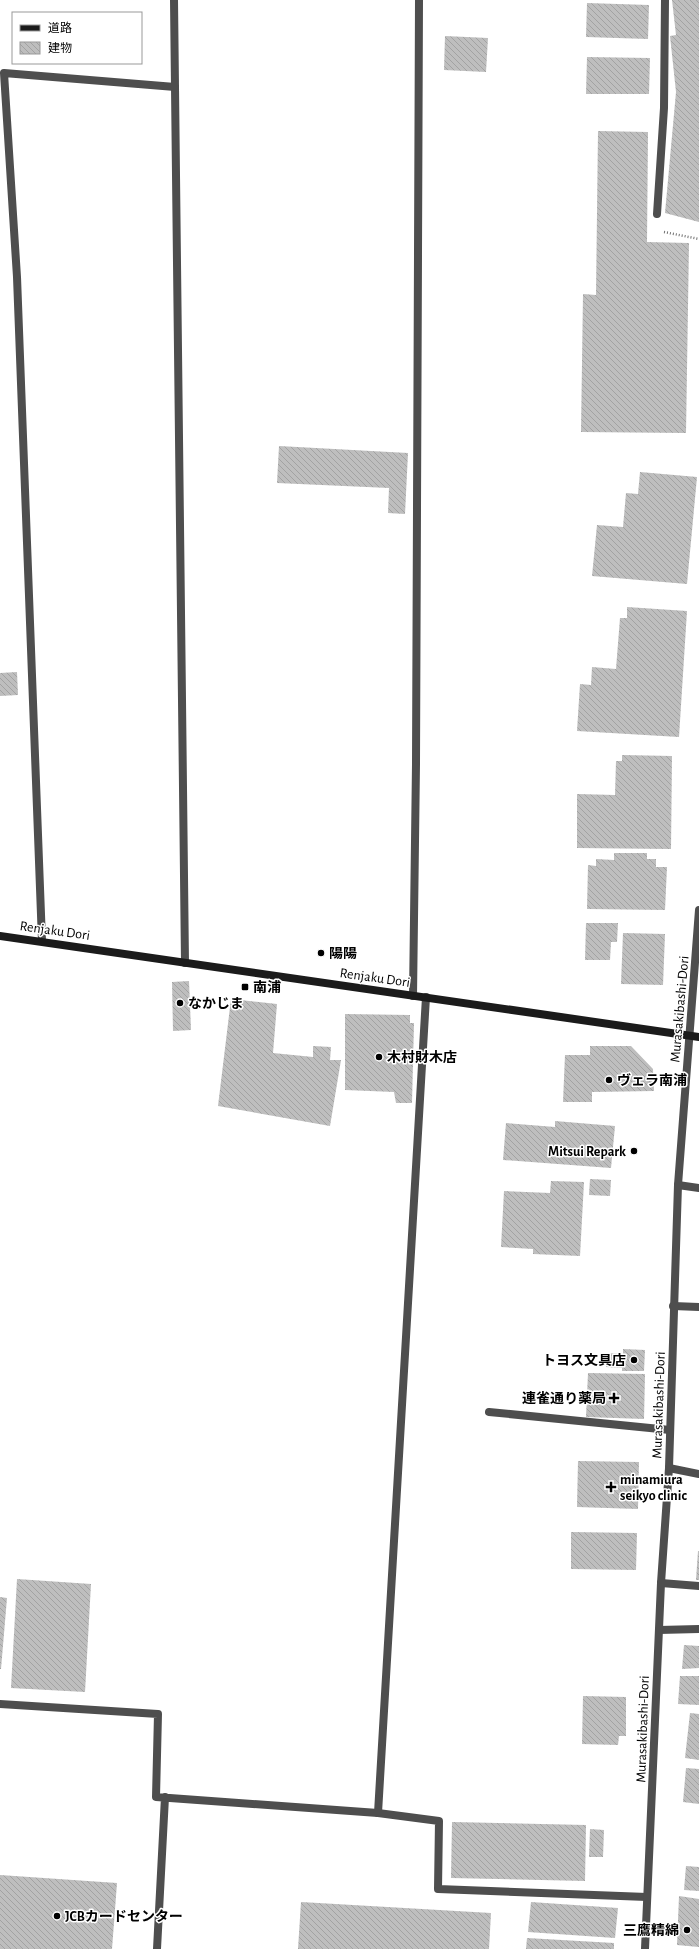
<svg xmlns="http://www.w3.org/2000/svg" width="699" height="1949" viewBox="0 0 699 1949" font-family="'Alegreya Sans','Noto Sans JP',sans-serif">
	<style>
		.building { fill: url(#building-back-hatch) }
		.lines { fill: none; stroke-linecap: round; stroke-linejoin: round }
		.path { stroke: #707070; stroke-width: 2.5; stroke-dasharray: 1 2; stroke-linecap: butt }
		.service { stroke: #4e4e4e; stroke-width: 8 }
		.minor { stroke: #4e4e4e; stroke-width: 8 }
		.tertiary { stroke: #4e4e4e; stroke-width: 8 }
		.secondary { stroke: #1b1b1b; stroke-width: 8 }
		.poi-dot { fill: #000; stroke: #fff; stroke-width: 1.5 }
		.labels { text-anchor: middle; stroke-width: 3; stroke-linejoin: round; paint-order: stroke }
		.street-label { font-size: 14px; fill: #000; stroke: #fff }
		.poi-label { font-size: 14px; font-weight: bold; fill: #000; stroke: #fff; text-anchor: start }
	</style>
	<defs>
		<pattern id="building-back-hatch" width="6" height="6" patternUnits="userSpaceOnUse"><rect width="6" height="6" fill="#bebebe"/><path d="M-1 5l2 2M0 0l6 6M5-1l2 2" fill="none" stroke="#a2a2a2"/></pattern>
	</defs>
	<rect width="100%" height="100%" fill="#fff"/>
	<path class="building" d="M672 0H699V222L665 213 676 92 670 36 676 35Z
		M587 3 649 5 648 39 586 37Z
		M445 36 488 38 486 72 444 70Z
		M587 57 650 58 649 94H586Z
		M598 131 648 132 647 242 689 243 686 433 581 432 583 294 596 295Z
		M279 446 408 453 405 514 388 513 389 488 277 483Z
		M640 472 697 477 687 584 592 576 597 525 623 527 626 493 638 494Z
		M627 607 687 611 679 737 577 731 580 684 591 685 592 667 616 669 620 618H627Z
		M17 672 18 695 0 696V673Z
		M622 755 672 756 671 849 577 848V794L615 795 616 761H622Z
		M614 853H647V859H656V867H667L665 910 587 909 588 865 596 866V859L614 860Z
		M586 923H618L617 942H611L610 960H585Z
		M623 933 665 934 663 985 621 984Z
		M189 981 191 1030 173 1031 172 982Z
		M231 999 277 1004 273 1053 313 1057V1046L331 1047 330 1060H341L330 1126 218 1106Z
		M345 1014 410 1015V1023H414L412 1103H396L394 1092 345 1090Z
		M590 1046H631L653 1069 654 1091 592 1092V1102H563L565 1055H590Z
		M555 1121 615 1126 611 1168 503 1160 506 1123 555 1127Z
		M590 1179 611 1180 610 1196 589 1195Z
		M551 1181 584 1182 580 1256 533 1254V1249L501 1247 504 1191 550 1193Z
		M623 1349 645 1350 644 1371H622V1368L606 1367V1353L623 1354Z
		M588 1373 645 1374 644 1419 586 1417Z
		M578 1461 639 1462 638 1509 577 1507Z
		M571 1532 637 1533 636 1570 571 1569Z
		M698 1551H699V1580H696Z
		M17 1579 91 1584 85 1692 11 1688Z
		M0 1597 7 1598 1 1669H0Z
		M684 1645 699 1646V1668L682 1669Z
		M680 1676H699V1705L678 1704Z
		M583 1696 626 1697V1736H619L618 1745 582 1744Z
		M690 1713 699 1714V1760L685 1758Z
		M686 1768 699 1769V1804L683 1802Z
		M452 1822 586 1825 585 1881 451 1878Z
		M590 1829 604 1830 603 1857H589Z
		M686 1866 699 1867V1891L684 1890Z
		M0 1875 117 1883 112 1949H0Z
		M679 1896 699 1899V1947L677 1945Z
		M301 1902 491 1913 489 1949H298Z
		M531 1902 618 1908 615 1938 528 1932Z
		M527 1938 614 1943V1949H526Z"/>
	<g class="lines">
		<path class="path" d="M664 232 699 239"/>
		<path class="service" d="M489 1412 670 1430
			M661 1583 699 1586
			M378 1813 426 997"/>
		<path class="minor" d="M174 0 185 963
			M657 214 664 108 665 0
			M42 941 17 277 4 73 175 87
			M413 996 416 764 419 0
			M678 1185 699 1188
			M673 1306 699 1307
			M669 1468 699 1474
			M659 1630 699 1629
			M0 1704 158 1714 156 1797 378 1813 439 1821 438 1889 647 1897
			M157 1949 165 1797"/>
		<path class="tertiary" d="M645 1949 661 1583 669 1468 678 1185 699 910"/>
		<path class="secondary" d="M0 936 699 1037"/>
	</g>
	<g class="poi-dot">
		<circle cx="321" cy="953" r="4"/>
		<rect x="241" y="983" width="8" height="8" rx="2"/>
		<circle cx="180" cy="1003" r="4"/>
		<circle cx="379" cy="1057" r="4"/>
		<circle cx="609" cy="1080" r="4"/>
		<circle cx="634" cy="1151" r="4"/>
		<circle cx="634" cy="1360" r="4"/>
		<path d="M612 1392h4v4h4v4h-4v4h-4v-4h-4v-4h4z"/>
		<path d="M609 1481h4v4h4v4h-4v4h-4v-4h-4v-4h4z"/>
		<circle cx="57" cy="1916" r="4"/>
		<circle cx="687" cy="1930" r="4"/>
	</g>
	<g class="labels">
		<g class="street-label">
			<text transform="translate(55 930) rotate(8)" y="5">Renjaku Dori</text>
			<text transform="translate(375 977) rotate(8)" y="5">Renjaku Dori</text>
			<text transform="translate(679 1009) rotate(-85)" y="5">Murasakibashi-Dori</text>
			<text transform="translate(658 1405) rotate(-88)" y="5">Murasakibashi-Dori</text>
			<text transform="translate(642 1729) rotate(-88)" y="5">Murasakibashi-Dori</text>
		</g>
		<g class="poi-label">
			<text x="329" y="958">陽陽</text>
			<text x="253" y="992">南浦</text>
			<text x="188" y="1008">なかじま</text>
			<text x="387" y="1062">木村財木店</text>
			<text x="617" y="1085">ヴェラ南浦</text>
			<text x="626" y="1156" text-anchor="end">Mitsui Repark</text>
			<text x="626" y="1365" text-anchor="end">トヨス文具店</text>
			<text x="606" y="1403" text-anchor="end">連雀通り薬局</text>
			<text x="620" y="1484">minamiura<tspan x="620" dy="16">seikyo clinic</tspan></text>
			<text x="65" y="1921">JCBカードセンター</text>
			<text x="679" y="1935" text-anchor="end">三鷹精綿</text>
		</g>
	</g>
	<rect x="12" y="12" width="130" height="52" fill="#ffffff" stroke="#999999"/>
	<rect x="20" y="25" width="20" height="6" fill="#1b1b1b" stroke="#999999"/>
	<text x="48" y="32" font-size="12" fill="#000000">道路</text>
	<rect x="20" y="42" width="20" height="12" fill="url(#building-back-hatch)" stroke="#999999"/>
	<text x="48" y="52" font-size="12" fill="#000000">建物</text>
</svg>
